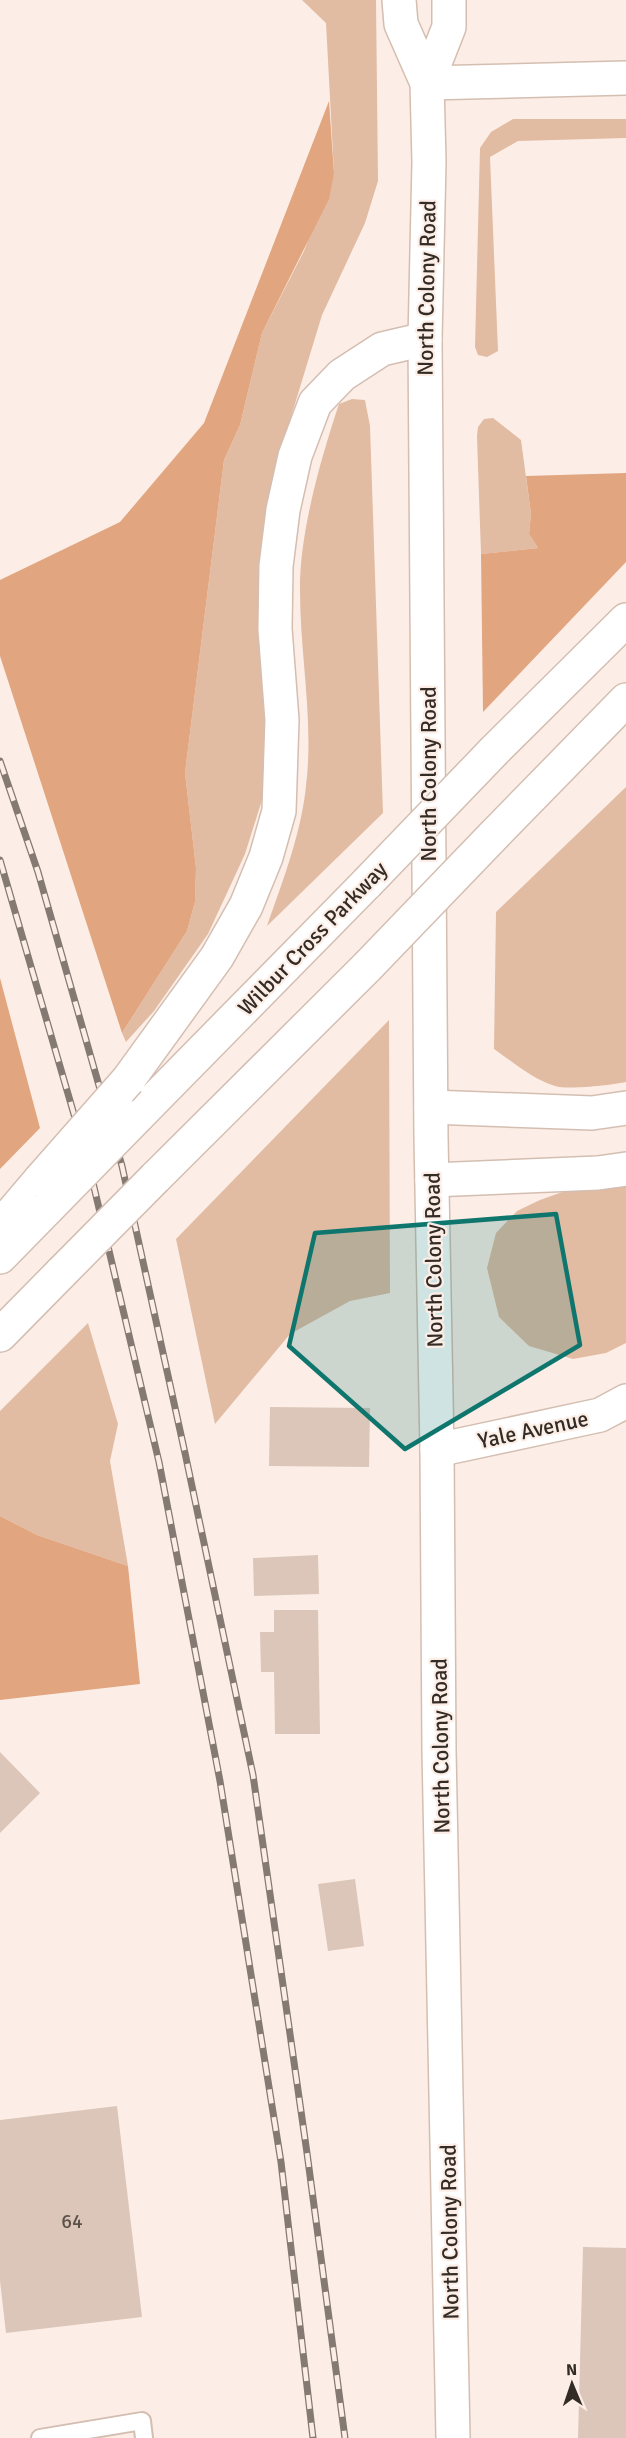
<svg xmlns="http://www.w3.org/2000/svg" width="626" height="2438" viewBox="0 0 626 2438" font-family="Signika,sans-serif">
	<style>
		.green { fill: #e2bba3 }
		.forest { fill: #e1a57f }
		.building { fill: #dcc6b9 }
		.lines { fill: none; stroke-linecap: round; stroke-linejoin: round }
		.service-casing { stroke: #d4beb1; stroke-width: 20 }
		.tertiary-casing { stroke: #d4beb1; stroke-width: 36 }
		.primary-casing { stroke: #d4beb1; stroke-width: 36 }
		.motorway-casing { stroke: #d4beb1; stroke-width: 36 }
		.service { stroke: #fff; stroke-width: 16 }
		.tertiary { stroke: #fff; stroke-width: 33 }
		.primary { stroke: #fff; stroke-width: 33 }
		.motorway { stroke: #fff; stroke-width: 33 }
		.rail-casing { stroke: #847a73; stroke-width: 7 }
		.rail { stroke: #fceee6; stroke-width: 4.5; stroke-dasharray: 14; stroke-linecap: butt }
		.motorway-bridge-casing { stroke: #d4beb1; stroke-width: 36; stroke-linecap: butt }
		.motorway-bridge { stroke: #fff; stroke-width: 33 }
		.marked { fill: #0f766e; fill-opacity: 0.2; stroke: #0f766e; stroke-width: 4.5; stroke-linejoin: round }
		.labels { text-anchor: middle; stroke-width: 4.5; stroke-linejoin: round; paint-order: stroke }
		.number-label { font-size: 20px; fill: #5d524a }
		.street-label { font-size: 22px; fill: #332b25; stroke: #fceee6 }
	</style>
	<rect width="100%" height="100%" fill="#fceee6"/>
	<path class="green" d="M302 0H376L378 181 365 223 322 315 290 420 266 543 268 781 245 854 208 934 154 1011 126 1042 122 1033 187 931 195 902 196 868 185 773 224 460 240 425 262 333 304 251 334 173 326 23Z
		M513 119H626V138L518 141 490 157 498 351 487 357 478 355 475 347 480 148 491 132Z
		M352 399 365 400 370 426 383 813 267 926C283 880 301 834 306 786 314 721 300 656 300 591 299 534 321 458 339 404Z
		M493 418 521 440 531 514 529 534 538 548 481 554 477 436 478 427 484 419Z
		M626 787V1082C612 1085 568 1090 555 1086 532 1079 513 1062 494 1049L496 912Z
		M389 1020 390 1293 350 1301 290 1334 215 1424 176 1239Z
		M626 1181V1343L606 1353 573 1359 529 1346 499 1317 487 1268 496 1233 517 1211 540 1200 568 1190Z
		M88 1323 118 1424 110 1461 128 1566 37 1535 0 1516V1411Z"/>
	<path class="forest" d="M329 101 334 173 329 199 262 333 240 425 224 460 185 773 196 868 195 902 187 931 122 1033 0 656V580L120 522 204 423Z
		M626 473V562L483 712 481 554 538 548 529 534 531 514 526 476Z
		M0 978 40 1128 0 1169Z
		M0 1516 37 1535 128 1566 140 1684 0 1700Z"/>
	<path class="building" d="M270 1407 370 1408 369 1467 269 1466Z
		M318 1555 319 1594 254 1596 253 1558Z
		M274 1610H318L320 1734H275L274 1672H261L260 1632H274Z
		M0 1752 40 1793 0 1833Z
		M355 1879 364 1946 328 1951 318 1884Z
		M117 2106 142 2317 6 2333 0 2281V2120Z
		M583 2247 626 2248V2438H578Z"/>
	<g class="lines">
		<defs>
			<path id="service" d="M40 2438 142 2421 144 2438"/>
			<path id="tertiary" d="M437 1450 600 1415 626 1401"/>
			<path id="primary" d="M399 0 401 24 427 83
				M449 0V27L427 83 429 162 425 339 431 1137 437 1450 439 1751 453 2438"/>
			<path id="motorway" d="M427 83 626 78
				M495 750 626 620
				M496 833 626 700
				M128 1080 217 957 246 906 266 857 279 811 282 720 275 629 276 566 283 510 295 456 315 403 342 375 382 349 425 339
				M431 1107 592 1113 626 1108
				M137 1117 367 883
				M155 1178 367 967
				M432 1180 598 1173 626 1169
				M0 1227 40 1180
				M0 1257 48 1208
				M0 1335 62 1272"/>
		</defs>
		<use href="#service" class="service-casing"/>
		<use href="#tertiary" class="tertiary-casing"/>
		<use href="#primary" class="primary-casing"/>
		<use href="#motorway" class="motorway-casing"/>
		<use href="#service" class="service"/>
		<use href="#tertiary" class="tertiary"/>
		<use href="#primary" class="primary"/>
		<use href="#motorway" class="motorway"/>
		<defs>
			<path id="rail" d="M0 761 38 872 122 1166 185 1453 253 1775 307 2153 345 2438
				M0 860 89 1166 159 1462 220 1781 281 2162 313 2438"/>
		</defs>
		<use href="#rail" class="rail-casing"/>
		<use href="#rail" class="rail"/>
		<defs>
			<path id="motorway-bridge" d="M367 883 495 750
				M367 967 496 833
				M40 1180 128 1080
				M48 1208 137 1117
				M62 1272 155 1178"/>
		</defs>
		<use href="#motorway-bridge" class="motorway-bridge-casing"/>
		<use href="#motorway-bridge" class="motorway-bridge"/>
	</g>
	<path class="marked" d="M556 1214 580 1345 405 1449 289 1346 315 1233Z"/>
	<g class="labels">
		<g class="number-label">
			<text x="72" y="2228">64</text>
		</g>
		<g class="street-label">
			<text transform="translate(426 288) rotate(-89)" y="8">North Colony Road</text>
			<text transform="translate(428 774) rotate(-90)" y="8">North Colony Road</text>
			<text transform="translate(312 938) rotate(-46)" y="8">Wilbur Cross Parkway</text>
			<text transform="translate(433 1260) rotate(-91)" y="8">North Colony Road</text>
			<text transform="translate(533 1429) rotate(-12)" y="8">Yale Avenue</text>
			<text transform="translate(440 1746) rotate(-91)" y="8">North Colony Road</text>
			<text transform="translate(449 2232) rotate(-91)" y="8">North Colony Road</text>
		</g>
	</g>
	<g transform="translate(572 2384) rotate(358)" stroke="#fceee6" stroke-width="4.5" paint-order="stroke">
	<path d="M0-4.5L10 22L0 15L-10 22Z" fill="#332b25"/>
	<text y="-9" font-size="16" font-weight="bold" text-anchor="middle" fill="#332b25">N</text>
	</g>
</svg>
